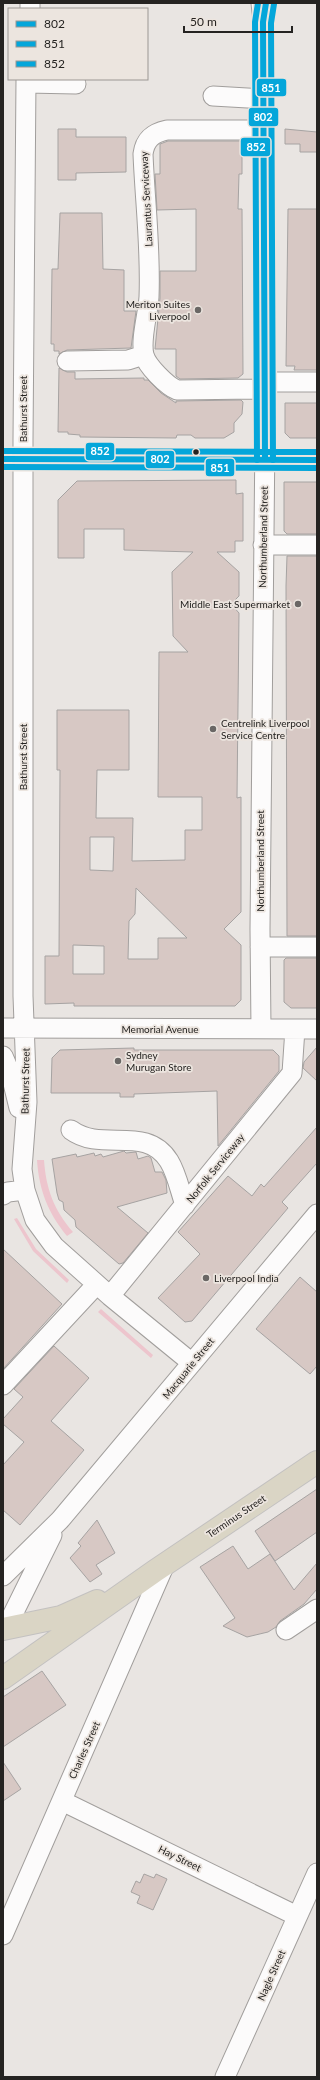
<svg xmlns="http://www.w3.org/2000/svg" width="320" height="2080" viewBox="0 0 320 2080" font-family="Lato,sans-serif">
	<style>
		.green { fill: #edc5cd }
		.building { fill: #d7c8c4; stroke: #a6a3a2; fill-rule: evenodd }
		.lines { fill: none; stroke-linecap: round; stroke-linejoin: round }
		.minor-casing { stroke: #a19e9c; stroke-width: 21 }
		.highway-casing { stroke: #c3c1c0; stroke-width: 24 }
		.minor { stroke: #fcfbfb; stroke-width: 19 }
		.highway { stroke: #dad5c5; stroke-width: 22 }
		.bus-1-casing { stroke: #ece5df; stroke-width: 9 }
		.bus-2-casing { stroke: #ece5df; stroke-width: 9 }
		.bus-3-casing { stroke: #ece5df; stroke-width: 9 }
		.bus-1 { stroke: #04a6da; stroke-width: 6 }
		.bus-2 { stroke: #04a6da; stroke-width: 6 }
		.bus-3 { stroke: #04a6da; stroke-width: 6 }
		.poi-dot { fill: #6a6765; stroke: #ece5df; stroke-width: 1.5 }
		.bus-dot { fill: #252321; stroke: #ece5df; stroke-width: 1.5 }
		.labels { text-anchor: middle; stroke-width: 3.5; stroke-linejoin: round; paint-order: stroke }
		.street-label { font-size: 10px; fill: #252321; stroke: #ece5df }
		.poi-label { font-size: 10px; fill: #252321; stroke: #ece5df; text-anchor: start }
		.line-badge { stroke: #ece5df; stroke-width: 1.5 }
		.badge-label { font-size: 11px; text-anchor: middle; font-weight: bold; fill: #fff }
	</style>
	<rect width="100%" height="100%" fill="#e9e5e2"/>
	<path class="green" d="M37 1160H44C46 1189 54 1210 73 1232L67 1236C48 1213 39 1190 37 1160Z
		M17 1218 36 1249 69 1280 67 1283 33 1251 14 1219Z
		M101 1309 153 1355 151 1358 98 1312Z"/>
	<path class="building" d="M58 129H76V137H126V172L76 173V180H58Z
		M285 129 317 132V152H300V144H285Z
		M168 141H242V174H239L238 209H242L243 374 238 378 180 379 176 376V349H155L160 298V271H196V209L157 210 155 174H160V144Z
		M288 209H317V370H294L295 366H286Z
		M60 213H102L103 269 124 270V311H136L131 348 67 350 59 354V351H54V344H51L52 269H58Z
		M59 368 67 372H75V379L144 378V380H148L161 393 176 403V401L241 400 243 402 242 414 234 423V432L224 438H195L191 435H177L176 438 80 437V435L68 434V432H58Z
		M285 403H317V438H290L285 433Z
		M236 480V494L243 493V541H235V552H217L239 572V596L231 604 239 613 237 798 241 797V912L224 929 241 945V1000L235 1006H74V1003L45 1004V956H59L60 770H57V710H129V770H97L96 818H133L132 861 185 860V830H202V797H158L159 652H188L173 636 172 572 193 552 124 550V529H84V558H58V500L77 481ZM90 837H114L113 871 90 870ZM136 888 187 938H158V959H128L129 921 135 914ZM73 945 104 946V974H73Z
		M284 482H317V534H287L284 531Z
		M287 556H317V936H287L286 586Z
		M286 958H317V1008H291L284 1002V960Z
		M317 1047V1081L303 1068 304 1062Z
		M134 1048V1050H273L279 1056V1071L218 1146 217 1091 134 1094V1097H120V1093H51L52 1058 60 1050Z
		M317 1127V1163L282 1202 288 1208 192 1321 185 1322 158 1298 200 1254 178 1232 228 1176 252 1196 261 1184 264 1187Z
		M124 1151 126 1153 136 1152 138 1159 148 1156 151 1158 155 1172H162L166 1180 167 1193 117 1207 148 1233 123 1263 119 1264 76 1227 75 1220 64 1210 63 1202 59 1200 57 1193 52 1159 76 1154 77 1157 94 1153 95 1156 101 1154 103 1157Z
		M3 1249 62 1304 3 1369Z
		M300 1277 317 1292V1366L310 1374 256 1329Z
		M54 1346 89 1378 51 1421 84 1450 20 1525 3 1510V1465L24 1442 3 1424V1419L23 1397 14 1389Z
		M317 1489V1532L275 1561 255 1531Z
		M97 1520 115 1553 96 1565 102 1574 90 1582 70 1558 81 1546 78 1543Z
		M233 1546 248 1569 270 1554 294 1590 317 1563V1589L304 1604 280 1621 276 1627 268 1632 247 1637 223 1626 235 1618 200 1567Z
		M42 1671 66 1705 3 1747V1697Z
		M3 1762 21 1789 3 1801Z
		M144 1874 154 1878 156 1874 167 1879 153 1910 137 1903 140 1896 131 1892 136 1881 140 1883Z"/>
	<g class="lines">
		<defs>
			<path id="minor" d="M30 9V3
				M26 79 23 440V996L27 1102 22 1169 25 1190 35 1220 54 1246 110 1296 192 1363
				M26 83 76 84
				M213 96 263 99
				M263 130H167C153 133 145 139 143 154 145 202 151 249 149 297 148 314 140 340 144 355 147 366 167 386 177 390L264 389
				M67 361 128 360 144 355
				M264 382H317
				M3 459 317 460
				M263 545H317
				M260 947H317
				M3 1028 317 1029
				M261 1029 260 929 265 434 263 22 261 3
				M3 1056 11 1075 19 1108
				M71 1130C102 1153 146 1124 169 1161 177 1174 180 1191 185 1205
				M3 1195 8 1192 25 1190
				M110 1296 292 1073 295 1029
				M3 1385 96 1285
				M3 1576 60 1520 317 1214
				M6 1628 52 1535
				M286 1630 317 1609
				M62 1801 297 1916
				M3 1935 165 1564
				M225 2077 317 1873"/>
			<path id="highway" d="M3 1629 61 1617 97 1601
				M3 1678 155 1571 317 1462"/>
		</defs>
		<use href="#minor" class="minor-casing"/>
		<use href="#highway" class="highway-casing"/>
		<use href="#minor" class="minor"/>
		<use href="#highway" class="highway"/>
		<defs>
			<path id="bus-1" d="M3 459 317 460
				M265 460 263 22 266 3"/>
			<path id="bus-2" d="M273 460 271 23 274 4
				M3 467 317 468"/>
			<path id="bus-3" d="M3 451 317 452
				M257 460 255 22 258 3"/>
		</defs>
		<use href="#bus-1" class="bus-1-casing"/>
		<use href="#bus-2" class="bus-2-casing"/>
		<use href="#bus-3" class="bus-3-casing"/>
		<use href="#bus-1" class="bus-1"/>
		<use href="#bus-2" class="bus-2"/>
		<use href="#bus-3" class="bus-3"/>
	</g>
	<g class="poi-dot">
		<circle cx="198" cy="310" r="4"/>
		<circle cx="298" cy="604" r="4"/>
		<circle cx="213" cy="729" r="4"/>
		<circle cx="118" cy="1061" r="4"/>
		<circle cx="206" cy="1278" r="4"/>
	</g>
	<circle class="bus-dot" cx="196" cy="452" r="3.5"/>
	<g class="labels">
		<g class="street-label">
			<text transform="translate(146 199) rotate(-93)" y="4">Laurantus Serviceway</text>
			<text transform="translate(23 409) rotate(-90)" y="4">Bathurst Street</text>
			<text transform="translate(263 537) rotate(-89)" y="4">Northumberland Street</text>
			<text transform="translate(23 757) rotate(-90)" y="4">Bathurst Street</text>
			<text transform="translate(260 861) rotate(-90)" y="4">Northumberland Street</text>
			<text x="160" y="1033">Memorial Avenue</text>
			<text transform="translate(25 1081) rotate(-89)" y="4">Bathurst Street</text>
			<text transform="translate(215 1168) rotate(-51)" y="4">Norfolk Serviceway</text>
			<text transform="translate(188 1368) rotate(-51)" y="4">Macquarie Street</text>
			<text transform="translate(236 1516) rotate(-34)" y="4">Terminus Street</text>
			<text transform="translate(84 1750) rotate(-66)" y="4">Charles Street</text>
			<text transform="translate(180 1858) rotate(26)" y="4">Hay Street</text>
			<text transform="translate(271 1975) rotate(-66)" y="4">Nagle Street</text>
		</g>
		<g class="poi-label">
			<text x="190" y="308" text-anchor="end">Meriton Suites<tspan x="190" dy="12">Liverpool</tspan></text>
			<text x="290" y="608" text-anchor="end">Middle East Supermarket</text>
			<text x="221" y="727">Centrelink Liverpool<tspan x="221" dy="12">Service Centre</tspan></text>
			<text x="126" y="1059">Sydney<tspan x="126" dy="12">Murugan Store</tspan></text>
			<text x="214" y="1282">Liverpool India</text>
		</g>
	</g>
	<g class="line-badge">
		<rect x="256" y="78" width="31" height="19" rx="4" fill="#04a6da"/>
		<rect x="248" y="107" width="31" height="20" rx="4" fill="#04a6da"/>
		<rect x="240" y="137" width="31" height="20" rx="4" fill="#04a6da"/>
		<rect x="85" y="442" width="30" height="19" rx="4" fill="#04a6da"/>
		<rect x="145" y="450" width="30" height="19" rx="4" fill="#04a6da"/>
		<rect x="205" y="458" width="30" height="19" rx="4" fill="#04a6da"/>
	</g>
	<g class="badge-label">
		<text x="271" y="92">851</text>
		<text x="263" y="121">802</text>
		<text x="256" y="151">852</text>
		<text x="100" y="455">852</text>
		<text x="160" y="463">802</text>
		<text x="220" y="472">851</text>
	</g>
	<rect width="320" height="2080" fill="none" stroke="#252321" stroke-width="8"/>
	<rect x="8" y="8" width="140" height="72" fill="#ece5df" stroke="#9c9793"/>
	<rect x="16" y="21" width="20" height="6" fill="#04a6da" stroke="#9c9793"/>
	<text x="44" y="28" font-size="12" fill="#252321">802</text>
	<rect x="16" y="41" width="20" height="6" fill="#04a6da" stroke="#9c9793"/>
	<text x="44" y="48" font-size="12" fill="#252321">851</text>
	<rect x="16" y="61" width="20" height="6" fill="#04a6da" stroke="#9c9793"/>
	<text x="44" y="68" font-size="12" fill="#252321">852</text>
	<path d="M184 26v6h108v-6" fill="none" stroke="#252321" stroke-width="2"/>
	<text x="190" y="26" font-size="12" fill="#252321" stroke="#ece5df" stroke-width="3" paint-order="stroke">50 m</text>
</svg>
